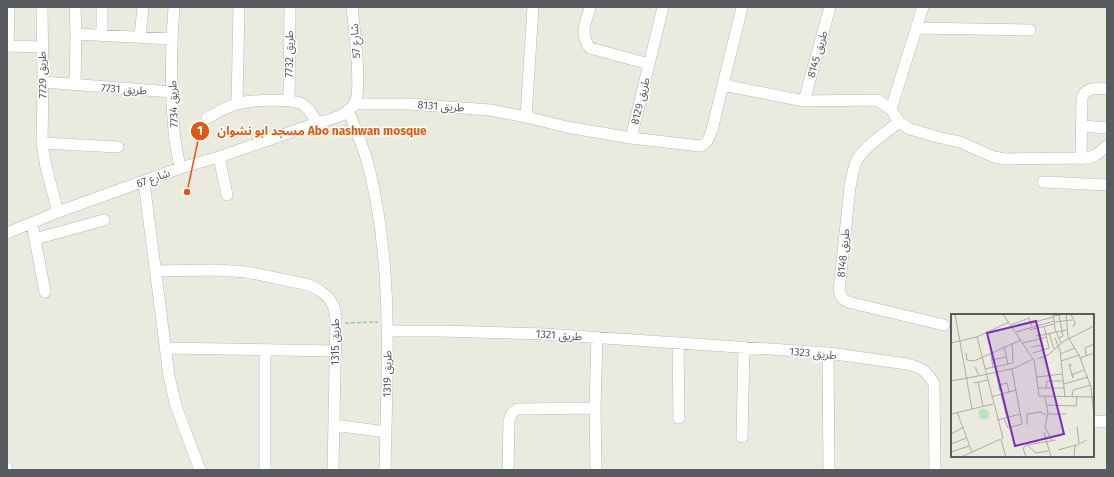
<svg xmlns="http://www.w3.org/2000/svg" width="1114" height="477" viewBox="0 0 1114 477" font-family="'Fira Sans','Noto Sans Arabic',sans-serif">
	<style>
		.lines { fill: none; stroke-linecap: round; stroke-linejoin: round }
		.minor-casing { stroke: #b7b9be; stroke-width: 12 }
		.path { stroke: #95c4a6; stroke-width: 1.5; stroke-dasharray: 4 2; stroke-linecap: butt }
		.minor { stroke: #fff; stroke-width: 11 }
		.labels { text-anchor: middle; stroke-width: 3; stroke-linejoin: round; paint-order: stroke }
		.street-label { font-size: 11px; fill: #585b60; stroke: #fff }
		.inset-road { fill: none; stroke: #acada8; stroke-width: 1 }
		.view { fill: #7b2cbf; fill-opacity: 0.15; stroke: #7b2cbf; stroke-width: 2 }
		.inset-edge { fill: none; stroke: #585b60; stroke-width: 2 }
		.leader { fill: none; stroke: #e15910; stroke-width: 1.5 }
		.callout-dot { fill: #e15910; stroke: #fff; stroke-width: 1.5 }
		.mark-label { font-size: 12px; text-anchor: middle; font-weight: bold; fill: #fff }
		.callout-label { font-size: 12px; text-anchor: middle; font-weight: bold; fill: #e15910; stroke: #fff; stroke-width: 3; stroke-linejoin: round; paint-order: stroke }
	</style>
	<rect width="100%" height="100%" fill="#ebeadf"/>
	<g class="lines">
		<defs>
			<path id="minor" d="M42 7 43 82 42 143 46 167 58 212
				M174 7C171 48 170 90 174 131 175 144 178 156 180 168
				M590 7C586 22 579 35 590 48L649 64
				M917 28 1030 30
				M76 34 172 39
				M102 34V7
				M140 37 143 7
				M7 46 42 47
				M8 46 9 7
				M43 82 172 92
				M75 85 76 34 75 7
				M723 85 804 101 877 100 891 109 899 122 910 129 937 137 960 142 994 157 1005 159 1088 158 1096 155 1107 146
				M289 101 290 7
				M804 101 830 7
				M237 104 239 7
				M354 104H408L490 110 526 117 567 127 631 138 700 146C708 144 709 137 712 130L742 7
				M891 109 923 7
				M348 110C355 128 363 146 368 164 394 264 387 368 385 470
				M526 117 533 7
				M207 118C217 113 227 106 237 104 249 100 292 98 302 104 309 108 313 116 317 123
				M899 122C888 131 863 148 857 160 853 168 852 178 850 187L839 291 842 298 848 302 944 325
				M1082 126 1107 128
				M631 138 663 7
				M42 143 118 147
				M219 157 227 195
				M1081 159 1082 97C1087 87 1096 88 1107 89
				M144 182 169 376 176 406 200 470
				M1043 182 1107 185
				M32 223 45 292
				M7 233 58 212 180 168 219 157 317 123C331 119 347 117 355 103 362 89 354 26 352 7
				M35 239 104 220
				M155 271 215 270 247 272 309 285 319 290 328 297 334 307 336 319 333 470
				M388 331H440L545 334 828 353 907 364C922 368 927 371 934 384L935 470
				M678 343 679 418
				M165 348 335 351
				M828 353 829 470
				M1093 422 1107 421
				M334 425 386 432
				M742 437 744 347
				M7 468V470
				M265 470V350
				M508 470 509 421 512 413 517 409 595 408
				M596 470 595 408 597 337"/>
		</defs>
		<use href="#minor" class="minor-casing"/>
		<path class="path" d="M345 323 378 322"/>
		<use href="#minor" class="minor"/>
	</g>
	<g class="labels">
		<g class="street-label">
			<text transform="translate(355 41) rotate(-94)" y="4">شارع 57</text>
			<text transform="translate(289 54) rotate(-90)" y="4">طريق 7732</text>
			<text transform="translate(817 54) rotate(-74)" y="4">طريق 8145</text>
			<text transform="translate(42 75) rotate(-91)" y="4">طريق 7729</text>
			<text transform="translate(124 89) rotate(4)" y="4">طريق 7731</text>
			<text transform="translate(640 101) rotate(-76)" y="4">طريق 8129</text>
			<text transform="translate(173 104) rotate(-92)" y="4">طريق 7734</text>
			<text transform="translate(441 106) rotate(4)" y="4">طريق 8131</text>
			<text transform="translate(153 178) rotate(-20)" y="4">شارع 67</text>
			<text transform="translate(843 253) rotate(-84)" y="4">طريق 8148</text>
			<text transform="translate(559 335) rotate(4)" y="4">طريق 1321</text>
			<text transform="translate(335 342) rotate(-90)" y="4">طريق 1315</text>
			<text transform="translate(813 353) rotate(5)" y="4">طريق 1323</text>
			<text transform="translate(387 374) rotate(-89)" y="4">طريق 1319</text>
		</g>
	</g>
	<g transform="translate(951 314)">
		<rect width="143" height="143" fill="#ebeadf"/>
		<path d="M27.5 100a5.5 5.5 0 1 1 11 0a5.5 5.5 0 1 1-11 0Z" fill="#bbe4be"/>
		<path class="inset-road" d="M4 0 21 95M52 0 82 45M102 0 104 15 110 29M115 0 117 23 128 41 140 73 143 102M120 0 124 9 122 13M102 2 115 0M103 8 121 6M80 9 102 3M60 11 78 4 81 12M78 16 103 10M65 18 103 7M98 19 103 35M85 22 116 16M90 24 93 36M104 24 109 37 114 83M108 24 112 22 108 1M0 29 26 23 58 8M72 29 96 23M53 32 57 50M80 33 92 31M15 39 16 46 23 47 70 26M82 39 98 34 93 12M40 40 42 53M109 40 124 34M135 42 134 34 143 30M129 44 143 39M83 45 88 82 143 83M86 45 97 41 113 27 143 12M40 46 56 43M110 47 128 41M121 52 118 50 122 64V60M24 53 28 62 64 54 82 45M34 55 62 49 61 29M45 58 49 77M120 61 133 56M86 63 111 60M0 67 27 62M27 68 32 92M23 69 37 66M113 70 137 63M48 71 56 69 58 78M87 74H114M95 74 96 67H112M50 80 56 104M121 82 122 76 140 71M40 83 65 76M94 83 97 99 94 113 101 127M95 91 125 92 126 82M6 98 21 138M0 100 42 90M96 100H115M53 104 57 114 71 110 61 55M46 106 70 100M76 111V100L89 98 95 101M126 113 128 129M93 118 100 143M0 120 13 113M50 126 55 143M0 130 15 124M76 131 105 126M76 131 85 139 97 137M107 136 125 131M0 138 18 132M10 143 52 124 26 23M75 143 72 134 76 131M123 143 124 132 136 126"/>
		<path class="view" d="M85 7 113 120 64 132 36 19Z"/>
		<rect width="143" height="143" class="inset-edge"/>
	</g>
	<path class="leader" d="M187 192L200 131"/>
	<g class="callout-dot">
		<circle cx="187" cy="192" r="4"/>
		<circle cx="200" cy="131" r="10"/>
	</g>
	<g class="mark-label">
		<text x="200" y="135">1</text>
	</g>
	<g class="callout-label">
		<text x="322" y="135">مسجد ابو نشوان Abo nashwan mosque</text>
	</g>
	<rect width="1114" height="477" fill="none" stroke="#585b60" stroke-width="16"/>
</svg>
